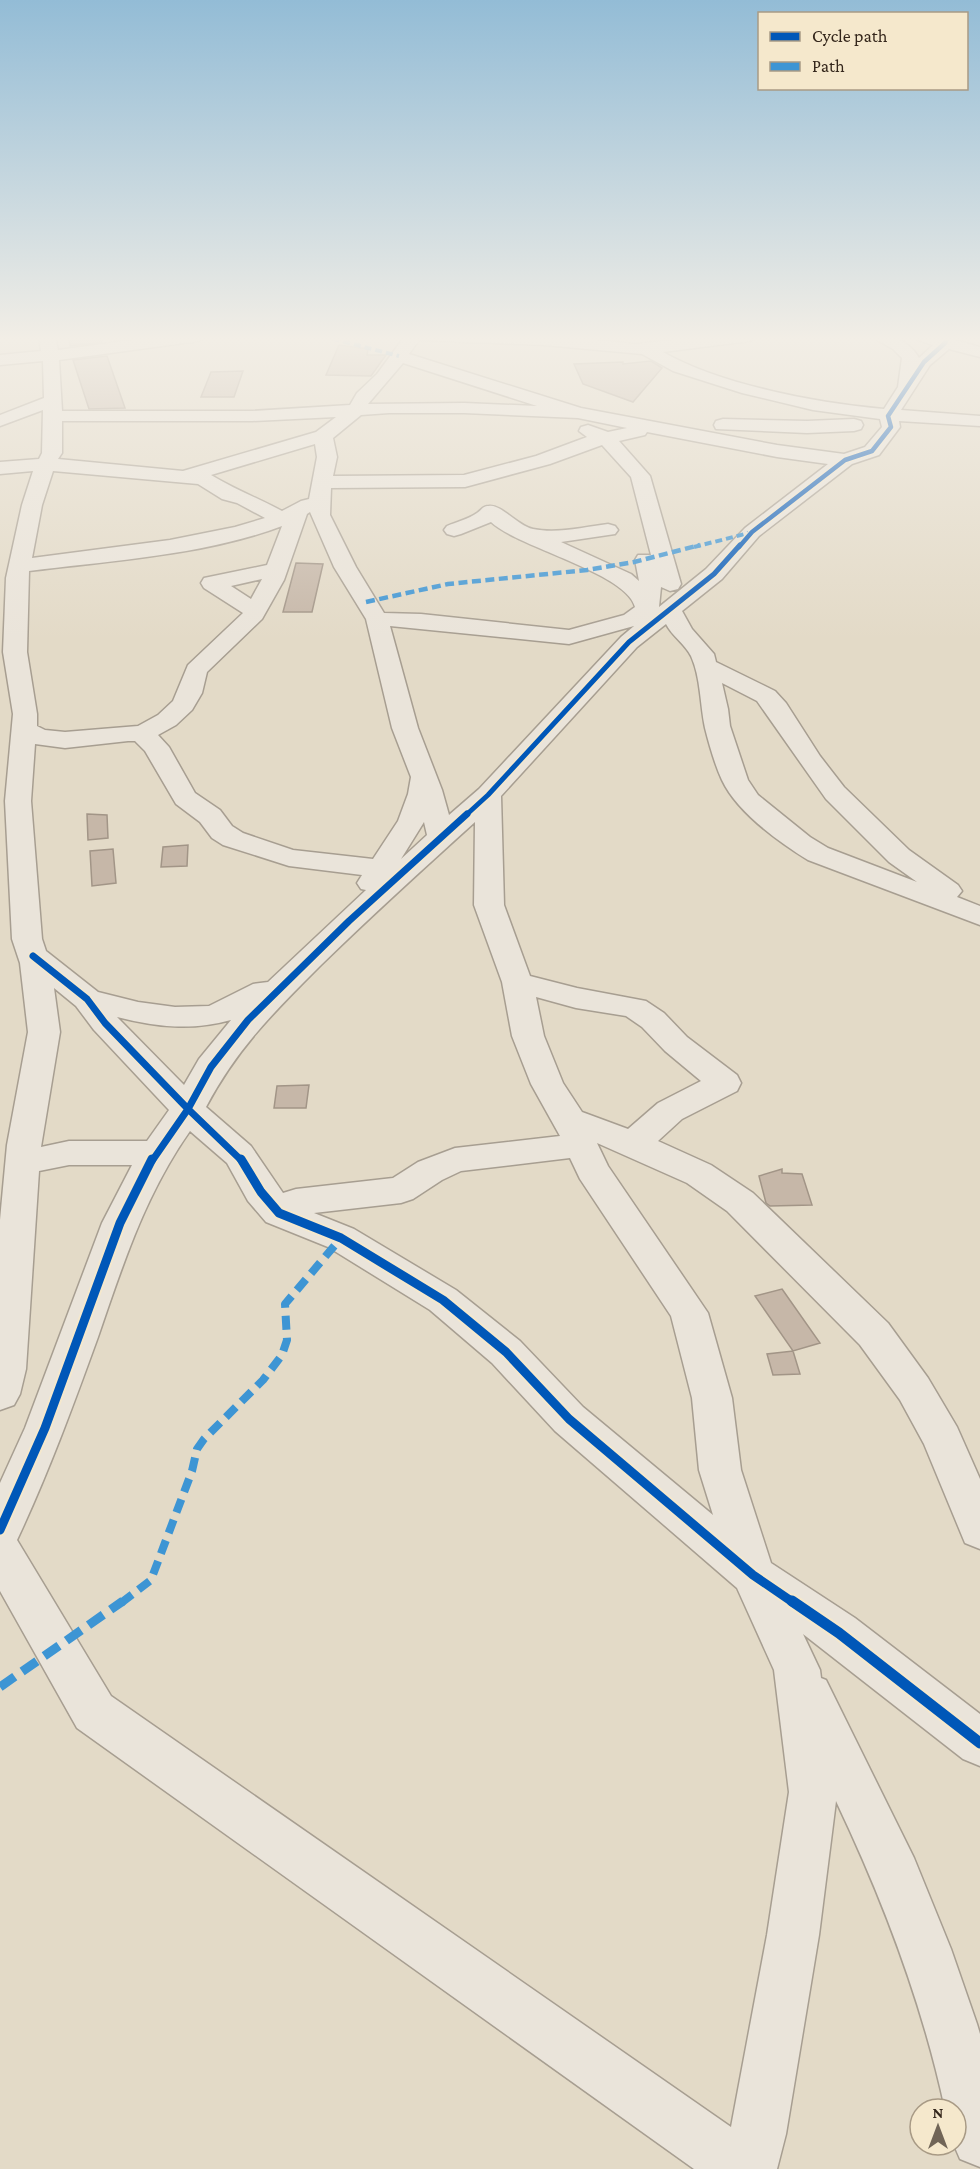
<svg xmlns="http://www.w3.org/2000/svg" width="980" height="2169" viewBox="0 0 980 2169" font-family="'Crimson Pro',serif">
	<style>
		.building { fill: #c6b7a8; stroke: #a29587; stroke-width: 1.5 }
		.lines { fill: none; stroke-linecap: round; stroke-linejoin: round }
		.minor-casing { stroke: #a79e91; stroke-width: 3 }
		.minor { fill: #eae4da; fill-rule: evenodd }
		.quiet-far3 { stroke: #3d95d4; stroke-width: 4; stroke-dasharray: 7 4; stroke-linecap: butt }
		.quiet-far2 { stroke: #3d95d4; stroke-width: 4.5; stroke-dasharray: 9 4.5; stroke-linecap: butt }
		.quiet-far1 { stroke: #3d95d4; stroke-width: 8; stroke-dasharray: 14 8; stroke-linecap: butt }
		.quiet { stroke: #3d95d4; stroke-width: 9; stroke-dasharray: 18 9; stroke-linecap: butt }
		.cycleway-far4-casing { stroke: #f5e8cc; stroke-width: 7 }
		.cycleway-far3-casing { stroke: #f5e8cc; stroke-width: 8 }
		.cycleway-far2-casing { stroke: #f5e8cc; stroke-width: 10 }
		.cycleway-far1-casing { stroke: #f5e8cc; stroke-width: 13 }
		.cycleway-casing { stroke: #f5e8cc; stroke-width: 15 }
		.cycleway-far4 { stroke: #0057b8; stroke-width: 4.5 }
		.cycleway-far3 { stroke: #0057b8; stroke-width: 5 }
		.cycleway-far2 { stroke: #0057b8; stroke-width: 7 }
		.cycleway-far1 { stroke: #0057b8; stroke-width: 9 }
		.cycleway { stroke: #0057b8; stroke-width: 11 }
	</style>
	<rect width="100%" height="100%" fill="#e3dac7"/>
	<path class="building" d="M69 336H100L102 342 70 346Z
		M339 345 368 349 367 355H386L371 376 326 375Z
		M107 356 125 408 89 409 73 360Z
		M651 361 662 368 633 402 583 384 574 364 623 362V364Z
		M243 371 234 397H201L211 372Z
		M296 563 323 564 312 612H283Z
		M87 814 107 815 108 838 88 840Z
		M188 845 187 866 161 867 163 847Z
		M113 849 116 883 92 886 90 851Z
		M309 1085 306 1108H274L277 1086Z
		M782 1169V1173L802 1174 812 1205 770 1206 766 1203 759 1176Z
		M782 1289 820 1343 793 1351 755 1296Z
		M793 1351 800 1374 773 1375 767 1354Z"/>
	<g class="lines">
		<defs>
			<path id="minor" d="M39 336H55L58 350 162 336H207L199 341 59 360 62 411H252L350 405 357 393 377 374 405 336H556L635 344 714 336H758L750 341 663 352C720 385 818 403 884 409L898 387 902 358 893 349 870 336C891 336 907 338 919 358L933 345 918 340 916 336H956L955 340 980 347V357L949 349 930 365 901 410 980 416V426L899 421 900 427 879 455 852 464 759 536 722 579 682 611 692 629 714 654 716 662 775 691 786 703 820 756 844 787 909 850 958 885 962 891 957 897 980 906V925L808 860C779 842 737 812 722 780 715 765 709 744 705 728 700 705 701 678 691 656 685 644 672 636 666 624L637 647 501 796 504 905 530 976 577 988 646 1001 664 1013 687 1037 737 1075 741 1083 737 1091 682 1119 658 1141 711 1165 753 1193 888 1323 928 1378 957 1427 980 1479V1549L965 1543 924 1444 900 1400 860 1345 727 1211 687 1183 597 1143 608 1166 708 1313 732 1398 741 1470 771 1563 855 1618 980 1714V1766L963 1759 803 1634 820 1670 821 1678 826 1680 914 1858 951 1949 977 2024 980 2034V2167L960 2159 954 2145 956 2109H945C922 2002 883 1900 836 1801L819 1935 786 2134 777 2169H694L77 1728 0 1591V1483L25 1428 102 1223 132 1165H69L39 1171 26 1369 20 1394 14 1405 0 1410V1220L7 1145 28 1032 20 963 12 939 5 801 13 714 3 652 6 578 22 505 33 471 0 474V462L39 459 42 453 43 410 0 426V415L44 398 43 361 0 365V355L41 351ZM419 340 544 345 642 354 673 371 742 393 813 410 880 419 882 427 865 447 844 454 777 445 581 408 409 354ZM403 363 537 406 464 403 368 404ZM389 413H464L578 418 627 428 608 432 588 425 581 427 579 431 587 437 536 456 464 475 333 476 337 457 333 438 361 415ZM336 417 316 432 183 471 58 459 62 453V421H252ZM647 432 777 457 828 464 745 528 706 569 659 607 661 587 670 591 678 589 681 584 650 476 619 441 645 435ZM315 444 317 457 309 499 301 501 282 511C258 498 234 489 211 475ZM602 445 631 477 651 555H638L635 560 639 581 631 574 561 542 615 534 618 530 615 526 608 524C584 527 557 534 533 529 518 526 501 504 489 506 482 506 482 510 477 513 469 519 456 522 447 526L444 530 447 534 454 536 461 534 491 522C519 548 627 573 635 607L624 615 569 630 421 614 384 613 356 567 330 515 331 488 465 487 550 464ZM53 471 198 484 222 499 237 503 265 518 235 527 170 540 32 558 42 505ZM310 512 334 567 366 619 392 728 411 777 408 794 398 821 373 859 293 850 243 833 232 826 220 810 195 793 169 747 158 735 176 725 192 710 202 693 207 672 262 619 284 580 307 514ZM282 526 267 565 204 578 201 583 204 588 243 613 188 665 173 701 158 715 138 726 65 732 45 730 37 726V714L27 652 29 571C110 561 206 555 282 526ZM262 579 251 599 231 586ZM390 626 569 644 634 626 621 637 479 789 449 815 442 790 418 728ZM722 683 757 701 826 799 889 862 917 882 828 848 810 837 758 795 748 780 730 726 728 709ZM128 741H135L145 751 176 804 200 822 212 838 223 845 289 866 362 875 357 883 361 889 366 890 268 982 253 984 209 1006 175 1007 138 1002 98 992 46 951 42 939 31 801 35 744 65 748ZM424 822 427 835 401 859ZM475 822 474 905 502 982 512 1036 531 1084 560 1136 455 1148 418 1162 393 1178 296 1189 283 1193 251 1146 206 1107C238 1047 274 1012 321 965 372 915 423 869 475 822ZM54 988 76 1006 94 1030 169 1110 147 1141H69L41 1147 60 1032ZM536 997 576 1008 626 1016 642 1027 665 1051 701 1081 658 1103 628 1129 582 1112 563 1083 544 1036ZM117 1017C156 1027 192 1031 231 1020L199 1059 184 1085ZM190 1131 227 1163 248 1201 266 1222 328 1247 430 1310 492 1363 555 1431 737 1588 774 1670 789 1792 767 1935 731 2127 111 1696 17 1540C48 1474 73 1406 98 1337 123 1264 145 1195 190 1131ZM570 1158 580 1179 671 1316 692 1398 699 1470 713 1515 583 1407 520 1341 456 1290 354 1229 314 1213 401 1203 413 1199 442 1180 461 1171Z
				M723 419 807 421 854 419 861 421 863 425 861 429 854 431 807 433 716 429 714 425 716 421Z"/>
		</defs>
		<use href="#minor" class="minor-casing"/>
		<use href="#minor" class="minor"/>
		<path class="quiet-far3" d="M322 336 399 356
			M694 547 749 533"/>
		<path class="quiet-far2" d="M366 602 448 584 587 570 634 562 700 545"/>
		<path class="quiet-far1" d="M121 1603 151 1580 192 1471 197 1449 204 1439 263 1380 282 1355 287 1340 285 1304 341 1238"/>
		<path class="quiet" d="M0 1687 123 1601"/>
		<defs>
			<path id="cycleway-far4" d="M739 547 752 532 845 460 872 451 891 427 888 416 924 362 945 343 948 336"/>
			<path id="cycleway-far3" d="M465 816 488 795 629 642 714 574 740 545"/>
			<path id="cycleway-far2" d="M33 956 87 999 105 1023 188 1109 242 1161
				M152 1161 188 1109 211 1067 248 1020 349 921 467 814"/>
			<path id="cycleway-far1" d="M241 1159 261 1192 279 1213 341 1238 443 1300 506 1352 569 1419 753 1575 794 1603
				M0 1530 45 1428 120 1223 152 1159"/>
			<path id="cycleway" d="M792 1601 839 1633 980 1743"/>
		</defs>
		<use href="#cycleway-far4" class="cycleway-far4-casing"/>
		<use href="#cycleway-far3" class="cycleway-far3-casing"/>
		<use href="#cycleway-far2" class="cycleway-far2-casing"/>
		<use href="#cycleway-far1" class="cycleway-far1-casing"/>
		<use href="#cycleway" class="cycleway-casing"/>
		<use href="#cycleway-far4" class="cycleway-far4"/>
		<use href="#cycleway-far3" class="cycleway-far3"/>
		<use href="#cycleway-far2" class="cycleway-far2"/>
		<use href="#cycleway-far1" class="cycleway-far1"/>
		<use href="#cycleway" class="cycleway"/>
	</g>
	<linearGradient id="sky" x2="0" y2="1"><stop stop-color="#93bcd6"/><stop offset="0.53" stop-color="#f2eee6"/><stop offset="1" stop-color="#f2eee6" stop-opacity="0"/></linearGradient>
	<rect width="980" height="640" fill="url(#sky)"/>
	<rect x="758" y="12" width="210" height="78" fill="#f5e8cc" stroke="#a89a85" stroke-width="1.5"/>
	<rect x="770" y="32" width="30" height="9" fill="#0057b8" stroke="#a89a85" stroke-width="1.5"/>
	<text x="812" y="42" font-size="18" fill="#34261b">Cycle path</text>
	<rect x="770" y="62" width="30" height="9" fill="#3d95d4" stroke="#a89a85" stroke-width="1.5"/>
	<text x="812" y="72" font-size="18" fill="#34261b">Path</text>
	<g transform="translate(938 2127)"><circle r="28" fill="#f5e8cc" stroke="#a89a85" stroke-width="1.5"/>
	<path d="M0-4.5L10 22L0 15L-10 22Z" fill="#716557"/>
	<text y="-9" font-size="16" font-weight="bold" text-anchor="middle" fill="#34261b">N</text>
	</g>
</svg>
